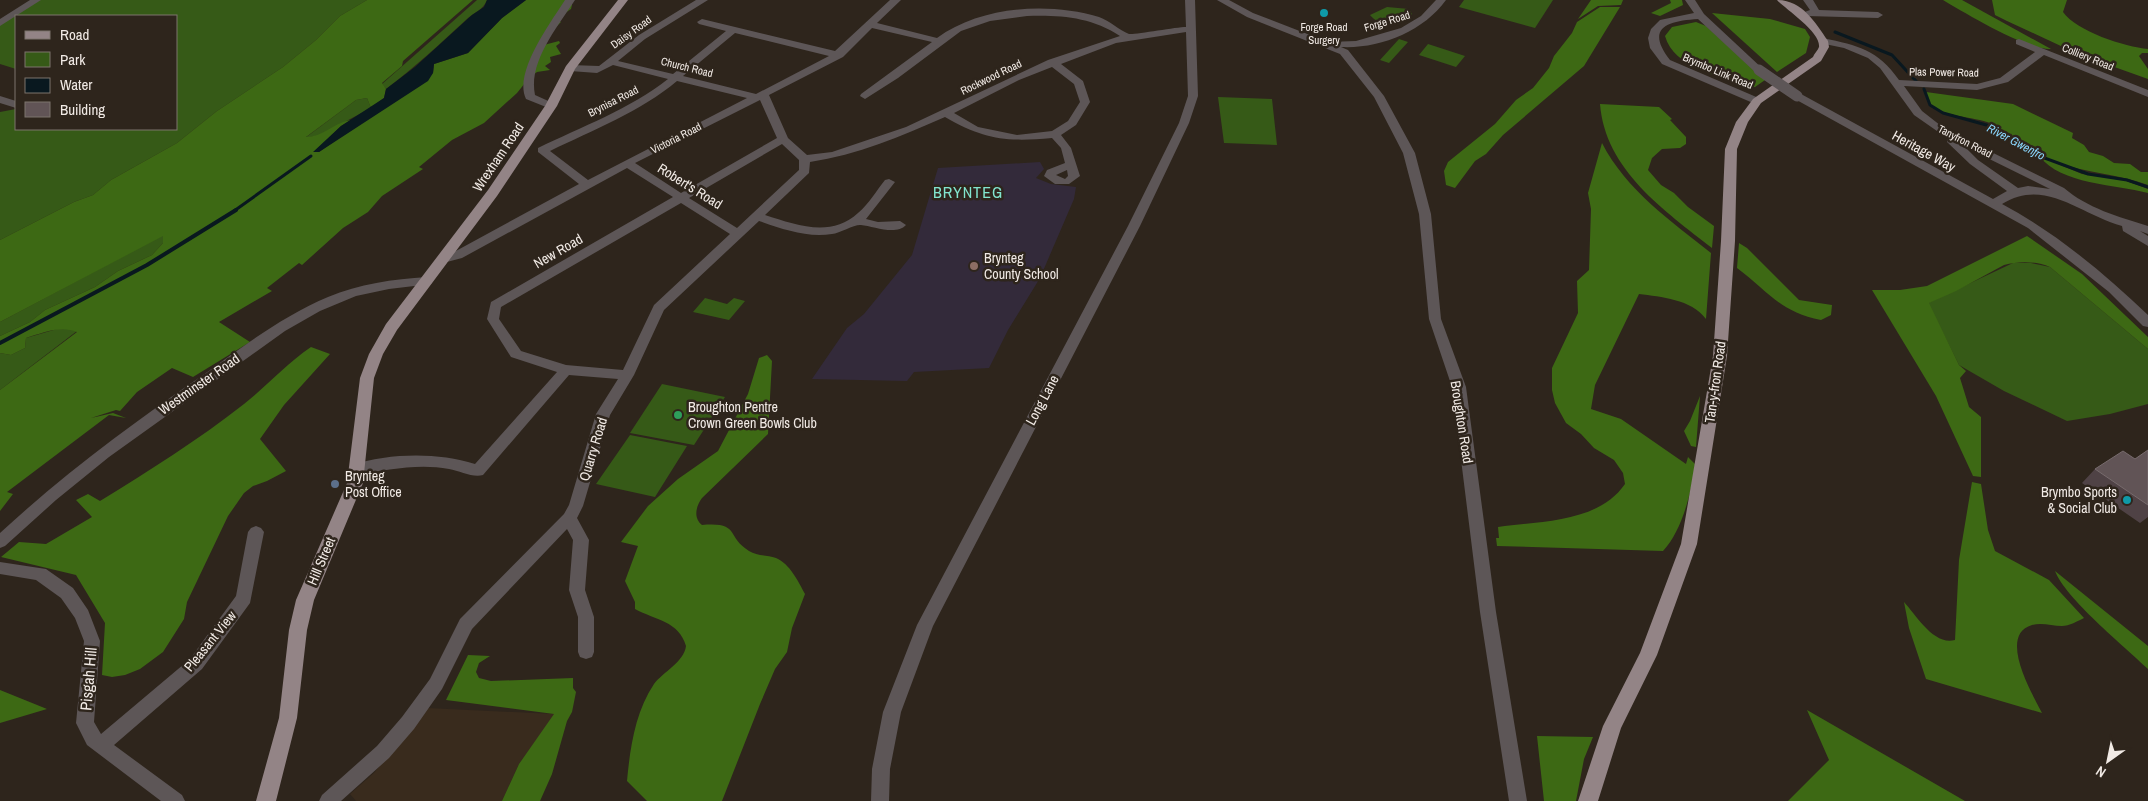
<svg xmlns="http://www.w3.org/2000/svg" width="2148" height="801" viewBox="0 0 2148 801" font-family="'Archivo Narrow',sans-serif">
	<style>
		.built { fill: #392b1d }
		.education { fill: #332a3a }
		.green { fill: #365a17 }
		.forest { fill: #3d6914 }
		.water { fill: #09181f }
		.lines { fill: none; stroke-linecap: round; stroke-linejoin: round }
		.stream-far1 { stroke: #09181f; stroke-width: 3 }
		.stream { stroke: #09181f; stroke-width: 4 }
		.minor { fill: #5d5657; fill-rule: evenodd }
		.major { fill: #938486; fill-rule: evenodd }
		.minor-bridge { stroke: #5d5657; stroke-width: 11 }
		.wall { fill: #4f4245 }
		.building { fill: #615456; stroke: #776b6d }
		.culture-dot { fill: #0f9aa8; stroke: #2e251c; stroke-width: 2 }
		.education-dot { fill: #8d6e63; stroke: #2e251c; stroke-width: 2 }
		.leisure-dot { fill: #2e9e5b; stroke: #2e251c; stroke-width: 2 }
		.service-dot { fill: #5c6f8a; stroke: #2e251c; stroke-width: 2 }
		.labels { text-anchor: middle; stroke-width: 5; stroke-linejoin: round; paint-order: stroke }
		.far-street-label { font-size: 11px; fill: #f1eae5; stroke: #2e251c }
		.far-poi-label { font-size: 11px; fill: #f1eae5; stroke: #2e251c }
		.far-water-label { font-size: 12px; font-style: italic; fill: #8ad5fb; stroke: #2e251c }
		.street-label { font-size: 14px; fill: #f1eae5; stroke: #2e251c }
		.poi-label { font-size: 14px; fill: #f1eae5; stroke: #2e251c; text-anchor: start }
		.quarter-label { font-size: 16px; letter-spacing: 1px; fill: #82e6d0; stroke: #2e251c }
		.near-street-label { font-size: 16px; fill: #f1eae5; stroke: #2e251c }
	</style>
	<rect width="100%" height="100%" fill="#2e251c"/>
	<path class="built" d="M427 708 555 714 519 764 502 801H356L350 794 374 773Z"/>
	<path class="education" d="M1040 162 1044 169 1036 178 1051 184 1076 187 1074 199 1040 278 1008 330 989 368 914 372 907 381 812 379 847 328 864 314 912 255 938 168Z"/>
	<path class="green" d="M40 0H367L340 16 316 40 283 67 217 111 177 143 111 180 93 195 74 202 0 240V112L16 109V129H176V16H16V69L0 64V24Z
		M477 0H487C483 10 475 12 468 18 441 43 415 67 386 89L382 84Z
		M1464 0H1553L1535 28 1459 7Z
		M1387 7 1409 9 1412 14C1404 28 1379 27 1370 15Z
		M1399 39 1408 42 1389 63 1380 60Z
		M1428 44 1465 56 1456 67 1419 55Z
		M1218 97 1272 99 1277 145 1224 143Z
		M367 98 371 108 320 135 305 138 356 100Z
		M163 235V243L152 255 118 271 95 287 45 310 30 322 0 336V322Z
		M2013 263H2031L2050 267 2148 349V404L2110 414 2067 421 2004 391 1959 365 1928 303Z
		M705 298 727 304 734 298 745 301 729 320 693 312Z
		M57 329H71L77 331 0 390V353L11 355 25 348 26 338Z
		M662 384 725 397 694 445 630 433Z
		M630 435 687 446 655 497 596 484Z"/>
	<path class="forest" d="M367 0H473L403 61 402 66 382 83 386 89 384 98 371 108 367 98 356 100 306 137C323 137 335 122 351 120L341 126 314 152H319L433 73 434 64 468 53 502 18 526 0H571L568 1 572 5 571 9 555 20 561 22 541 42 540 46 559 41 560 43 556 46 561 54 550 57 551 62 545 66 550 70 537 72 529 78 517 93 484 123 452 140 419 167 423 169 382 196 368 212 343 228 302 265 299 263 267 288 272 291 219 322 250 342 193 377 172 368 137 392 120 411 116 410 91 418 113 413 126 418 109 415 7 492 13 494 0 511V390L77 332C61 325 42 333 26 338L25 348 11 355 0 353V336L30 322 45 310 95 287 118 271 152 255 163 243V236L0 322V240L74 202 93 195 111 180 177 143 217 111 283 67 316 40 340 16Z
		M1591 0H1623L1621 5 1598 6 1578 19Z
		M1670 0H1682L1683 5 1660 16 1651 13 1671 3Z
		M1943 0H1962L2051 49C2028 51 1965 13 1943 0Z
		M1992 0H2067L2063 12C2076 31 2125 47 2148 49V53H2142L2139 56 2148 69V79L2078 54 2007 21 1995 15Z
		M1600 7H1620L1584 66 1503 135 1486 154 1475 161 1455 188 1446 185 1444 171 1448 162 1495 124 1516 100 1533 88 1549 68 1554 56 1572 33 1577 22Z
		M1712 13 1770 19 1805 29 1810 37 1806 53 1777 72Z
		M1696 22 1706 26 1765 80 1755 87H1748C1720 76 1674 68 1665 36L1672 27Z
		M1926 92 2013 104 2073 133 2072 138 2084 145 2089 152 2103 156 2114 163 2130 164 2141 172H2148V185C2118 174 2086 173 2056 162 2032 153 2013 134 1990 123 1976 117 1937 116 1929 103 1928 100 1927 95 1926 92Z
		M1600 104 1659 107 1672 119 1670 120 1686 137V144L1680 148 1662 149 1652 158 1648 170 1661 185 1674 193 1688 207 1714 226 1712 248C1665 211 1605 170 1600 104Z
		M1602 143C1626 190 1671 221 1711 253L1706 319C1691 299 1661 297 1639 294L1595 385 1591 409 1621 419 1686 464 1688 457 1695 464C1692 491 1682 531 1663 551L1497 546 1496 538H1499L1498 527C1540 521 1598 523 1625 484L1623 473 1614 460 1594 448 1581 434 1566 423 1555 403 1552 390V368L1578 313 1577 281 1589 270 1591 209 1588 193Z
		M2039 156 2082 174 2121 179 2148 189V193C2114 184 2062 185 2039 156Z
		M2027 236 2082 274 2148 337V349L2050 267C2036 261 2019 261 2004 265L1956 291 1929 303 1959 365 1966 371 1960 378 1969 407 1981 417V477L1973 476 1936 396 1872 290H1900L1927 286Z
		M1739 243 1747 248 1799 300 1832 305 1831 315 1821 320C1780 312 1769 292 1737 268Z
		M311 347 330 354 284 405 260 439 286 471 267 481 253 486 244 493 228 516 187 602 184 619 163 652 140 669 125 675 112 677 102 675 105 623 76 575 1 557 19 542 46 544 92 517 76 500 88 494 100 501C149 471 198 440 244 404 267 386 286 364 311 347Z
		M767 355 772 361 768 434 702 498C696 506 693 518 702 525 741 522 725 536 749 551 757 556 767 555 776 558 790 564 798 581 805 594L792 628 787 652 775 669 760 704 722 801H647L627 781C630 749 635 712 654 684 663 672 684 662 686 646 679 621 655 620 635 609V602L625 581 638 546 621 542 648 506 678 479 718 451 748 394 759 358Z
		M1700 396 1696 447 1691 446 1684 431 1690 421Z
		M1972 482 1981 484 1988 530 1995 551 2049 580 2084 618C2078 621 2069 626 2062 626 2052 626 2042 622 2032 625 1997 635 2033 695 2042 713L1926 679 1909 628 1904 602C1916 615 1934 646 1955 640L1959 560Z
		M2055 571 2148 646V669C2124 646 2065 598 2055 571Z
		M468 655 490 656 479 663 476 672 479 678 491 681 573 678V688L576 692 572 712 567 721 552 774 540 801H502L519 764 554 714 446 700Z
		M0 690 47 709 0 723Z
		M1807 710 1965 801H1788L1829 760Z
		M1537 736 1593 737 1584 759 1576 801H1544Z"/>
	<path class="water" d="M487 0H526L502 18 468 53 434 64 433 73 428 81 319 152H313L341 126 384 98 386 89 415 67 472 15 484 7Z"/>
	<g class="lines">
		<path class="stream-far1" d="M1835 32 1892 55 1916 81
			M1924 89 1930 105 1943 113 1990 126 2031 153 2088 174 2127 180 2148 187
			M234 211 311 156"/>
		<path class="stream" d="M0 343 147 265 236 210"/>
		<path class="minor" d="M30 0H41L0 26V19Z
			M565 0H575C558 26 528 62 535 95L555 104V108L551 109 526 99C513 73 551 22 565 0Z
			M696 0H708L645 39 618 61 673 74 726 31 699 24 697 22 702 19 835 51 890 0H901L877 23 937 38C981 6 1048 2 1099 17 1110 21 1119 30 1129 34 1134 35 1176 27 1186 27L1185 0H1195L1198 96 1189 123 1140 226 933 626 901 712 890 769 889 801H871L872 769 883 712 917 625 1128 226 1179 123 1188 96 1186 32 1116 43 1061 64 1083 81 1090 102 1076 125 1061 135 1071 148 1080 176 1069 184H1055L1044 176 1047 170 1065 163 1061 148 1052 138C1007 142 985 140 945 117 902 136 857 155 810 162L809 173 765 215C796 225 831 238 858 213 869 204 876 191 885 180L889 179 895 182 866 219 878 222 900 221 906 225C896 236 873 226 861 225 855 224 840 233 832 234 807 238 782 229 759 221L664 310 634 375 610 415 583 506 577 518 589 540 585 590 594 617V652L592 657 586 659 580 657 578 652V617L569 590 573 540 567 529 472 629 442 689 414 729 389 758 341 801H319L322 795 377 746 402 717 430 679 460 619 564 514 569 505 596 414 618 379 569 375 483 475C473 478 460 471 449 469 418 463 387 470 356 475L351 473 349 469 351 465C390 453 437 452 475 464L557 372 511 357 487 319 491 302 673 197 627 168 462 258 443 263 437 259 439 256 454 252 579 184 538 152V148C581 127 630 109 668 79L613 65 597 73 570 71 565 68 570 65 599 66 639 35ZM1027 16C1061 15 1091 17 1120 36L1048 60 906 127 832 152 807 155 788 138 769 95 843 57 872 28 932 42 861 94 860 96 865 99 898 78 961 31 990 21ZM735 33 829 56 756 94 683 76ZM1052 67 1074 84 1080 102 1068 121 1052 131 1017 135 978 127 954 113 1019 80ZM677 81 747 98 588 180 550 151C593 130 640 112 677 81ZM760 100 777 138 681 193 635 163ZM782 144 799 160V170L737 228 689 198ZM1067 170 1068 176 1065 179 1056 175ZM681 203 730 234 654 305 623 370 566 365 521 351 499 319 501 307Z
			M1217 0H1229L1253 13 1328 42 1356 41 1401 28 1421 16 1436 0H1446C1423 32 1379 49 1341 47L1348 50 1384 96 1415 153 1431 214 1441 319 1466 387 1496 612 1527 801H1509L1480 612 1452 387 1429 319 1419 214 1403 153 1374 97 1340 54 1247 17Z
			M1685 0H1695L1704 14 1764 70 1759 73 1755 72 1698 19C1667 21 1645 28 1670 60L1761 99V103H1753L1662 64 1650 48 1648 38 1651 29 1660 20 1694 13Z
			M1803 0H1813L1819 10 1878 12 1883 15 1878 18 1807 16 1802 13 1810 10Z
			M1823 38C1859 46 1877 49 1899 80L1977 84 2000 78 2035 52 2016 44V40L2019 39 2148 90V97L2044 55 2008 82 1977 90 1904 86 1922 111 1945 129 2064 188C2087 208 2119 217 2148 226V234L2140 231 2148 236V246L2123 231 2122 226C2081 215 2045 177 2002 204 2056 233 2104 273 2148 315V327L2143 326 2109 292 2028 228 1793 98V94H1801L1993 199 2007 191 1970 164 1947 142V138L1914 115 1880 68 1868 58 1844 48 1820 43V39ZM1965 147 2050 189 2028 186 2018 188 1978 160Z
			M0 96 16 101V108L0 103Z
			M427 277 433 281 431 284 389 289 356 296 320 311 285 331 109 457 56 500 5 546 0 548V533C64 474 134 422 206 373 245 345 283 316 328 297 359 284 393 279 427 277Z
			M256 526 261 528 264 532 250 603 202 669 114 745 182 795 185 801H161L87 745 76 723 84 641 75 618 61 598 36 580 0 574V562L46 569 73 588 88 610 100 641 94 722 101 734 190 659 236 596 248 532 251 528Z"/>
		<path class="major" d="M618 0H628L575 69 557 106 497 196 397 330 383 354 374 378 363 483 314 600 307 630 297 718 276 801H256L279 718 289 630 296 600 347 483 360 378 369 354 386 324 488 190 545 106 566 66Z
			M1777 0C1802 0 1815 22 1828 41L1829 47 1821 61 1761 103 1748 122 1737 149 1735 241 1727 356 1697 544 1657 655 1621 728 1598 801H1578L1603 726 1640 653 1681 544 1713 356 1721 241 1725 149 1736 122 1753 99 1813 57C1814 54 1818 50 1819 47 1821 32 1785 9 1777 0Z"/>
		<path class="minor-bridge" d="M1759 70 1797 96"/>
	</g>
	<path class="wall" d="M2148 450V517L2140 523 2082 483 2095 469 2135 459Z"/>
	<path class="building" d="M2148 450V505L2095 469 2123 451 2135 459Z"/>
	<g class="culture-dot">
		<circle cx="1324" cy="13" r="5"/>
		<circle cx="2127" cy="500" r="5"/>
	</g>
	<circle class="education-dot" cx="974" cy="266" r="5"/>
	<circle class="leisure-dot" cx="678" cy="415" r="5"/>
	<circle class="service-dot" cx="335" cy="484" r="5"/>
	<g class="labels">
		<g class="far-street-label">
			<text transform="translate(1387 21) rotate(-17)" y="4">Forge Road</text>
			<text transform="translate(631 32) rotate(-36)" y="4">Daisy Road</text>
			<text transform="translate(2088 57) rotate(22)" y="4">Colliery Road</text>
			<text transform="translate(687 67) rotate(14)" y="4">Church Road</text>
			<text transform="translate(1718 71) rotate(23)" y="4">Brymbo Link Road</text>
			<text transform="translate(1944 72) rotate(1)" y="4">Plas Power Road</text>
			<text transform="translate(991 77) rotate(-26)" y="4">Rockwood Road</text>
			<text transform="translate(613 101) rotate(-27)" y="4">Brynisa Road</text>
			<text transform="translate(676 138) rotate(-27)" y="4">Victoria Road</text>
			<text transform="translate(1965 141) rotate(27)" y="4">Tanyfron Road</text>
		</g>
		<g class="far-poi-label">
			<text x="1324" y="31">Forge Road<tspan x="1324" dy="13">Surgery</tspan></text>
		</g>
		<g class="far-water-label">
			<text transform="translate(2016 142) rotate(28)" y="4">River Gwenfro</text>
		</g>
		<g class="street-label">
			<text transform="translate(1924 151) rotate(29)" y="5">Heritage Way</text>
			<text transform="translate(498 157) rotate(-56)" y="5">Wrexham Road</text>
			<text transform="translate(690 186) rotate(32)" y="5">Robert's Road</text>
			<text transform="translate(558 251) rotate(-30)" y="5">New Road</text>
			<text transform="translate(1715 382) rotate(-82)" y="5">Tan-y-fron Road</text>
			<text transform="translate(199 384) rotate(-35)" y="5">Westminster Road</text>
			<text transform="translate(1042 400) rotate(-62)" y="5">Long Lane</text>
			<text transform="translate(1462 422) rotate(81)" y="5">Broughton Road</text>
			<text transform="translate(593 449) rotate(-73)" y="5">Quarry Road</text>
			<text transform="translate(321 561) rotate(-67)" y="5">Hill Street</text>
			<text transform="translate(210 641) rotate(-51)" y="5">Pleasant View</text>
		</g>
		<g class="poi-label">
			<text x="984" y="263">Brynteg<tspan x="984" dy="16">County School</tspan></text>
			<text x="688" y="412">Broughton Pentre<tspan x="688" dy="16">Crown Green Bowls Club</tspan></text>
			<text x="345" y="481">Brynteg<tspan x="345" dy="16">Post Office</tspan></text>
			<text x="2117" y="497" text-anchor="end">Brymbo Sports<tspan x="2117" dy="16">&amp; Social Club</tspan></text>
		</g>
		<g class="quarter-label">
			<text x="968" y="198">BRYNTEG</text>
		</g>
		<g class="near-street-label">
			<text transform="translate(88 679) rotate(-85)" y="6">Pisgah Hill</text>
		</g>
	</g>
	<rect x="15" y="15" width="162" height="115" fill="#2e251c" stroke="#7c746c"/>
	<rect x="25" y="31" width="25" height="8" fill="#938486" stroke="#7c746c"/>
	<text x="60" y="40" font-size="15" fill="#f1eae5">Road</text>
	<rect x="25" y="52" width="25" height="15" fill="#365a17" stroke="#7c746c"/>
	<text x="60" y="65" font-size="15" fill="#f1eae5">Park</text>
	<rect x="25" y="78" width="25" height="15" fill="#09181f" stroke="#7c746c"/>
	<text x="60" y="90" font-size="15" fill="#f1eae5">Water</text>
	<rect x="25" y="102" width="25" height="15" fill="#615456" stroke="#7c746c"/>
	<text x="60" y="115" font-size="15" fill="#f1eae5">Building</text>
	<g transform="translate(2108 761) rotate(213)" stroke="#2e251c" stroke-width="4" paint-order="stroke">
	<path d="M0-4L9 19L0 12L-9 19Z" fill="#f1eae5"/>
	<text y="-8" font-size="14" font-weight="bold" text-anchor="middle" fill="#f1eae5">N</text>
	</g>
</svg>
